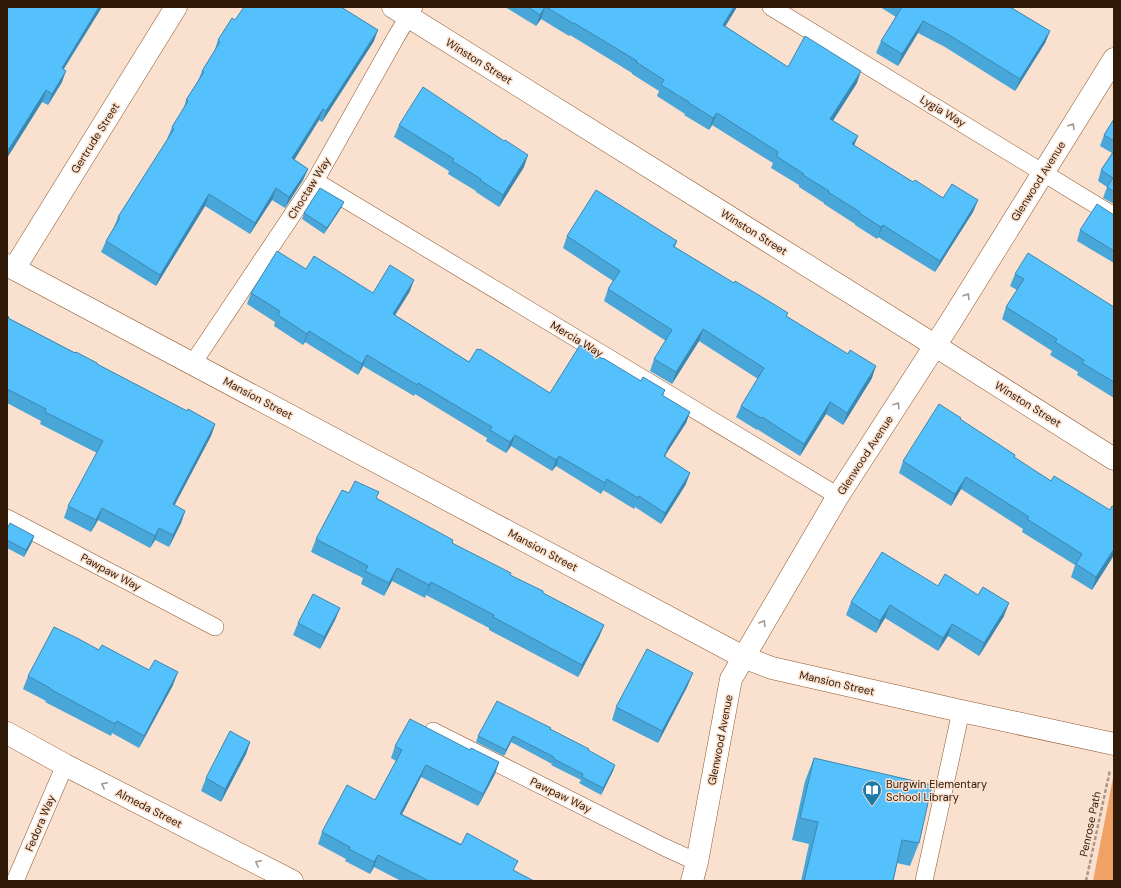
<svg xmlns="http://www.w3.org/2000/svg" width="1121" height="888" viewBox="0 0 1121 888" font-family="'DM Sans',sans-serif">
	<style>
		.green { fill: #f0a166 }
		.lines { fill: none; stroke-linecap: round; stroke-linejoin: round }
		.service-casing { stroke: #8f572c; stroke-width: 18 }
		.minor-casing { stroke: #8f572c; stroke-width: 23 }
		.path { stroke: #b09785; stroke-width: 2.5; stroke-dasharray: 4 2; stroke-linecap: butt }
		.service { stroke: #fff; stroke-width: 17 }
		.minor { stroke: #fff; stroke-width: 22 }
		.wall { fill: #49a6d9 }
		.shaded-wall { fill: #3c87b0 }
		.building { fill: #55c1fc; stroke: #3c87b0 }
		.oneway { stroke: #a29890 }
		.labels { text-anchor: middle; stroke-width: 3; stroke-linejoin: round; paint-order: stroke }
		.street-label { font-size: 11px; fill: #311a08; stroke: #fae0ce }
		.poi-label { font-size: 11px; fill: #311a08; stroke: #fae0ce; text-anchor: start }
	</style>
	<rect width="100%" height="100%" fill="#fae0ce"/>
	<path class="green" d="M1113 778H1114V881H1093Z"/>
	<g class="lines">
		<defs>
			<path id="service" d="M771 7 1114 216
				M315 181 838 496
				M193 363 315 181 396 37 414 7
				M7 518 215 627
				M433 731 664 847 697 862
				M15 881 65 765
				M924 881 961 711"/>
			<path id="minor" d="M393 7 912 331 1114 459
				M7 265 743 657 772 668 961 711 1114 744
				M14 269 176 7
				M7 733 65 765 292 881
				M692 881 697 862 731 679 838 496 951 321 1114 59"/>
		</defs>
		<use href="#service" class="service-casing"/>
		<use href="#minor" class="minor-casing"/>
		<path class="path" d="M1086 881 1110 770"/>
		<use href="#service" class="service"/>
		<use href="#minor" class="minor"/>
	</g>
	<path class="wall" d="M7 7H102L64 69 62 82 48 105 42 102 7 158Z
		M505 7H737L725 26 788 67 857 83 833 121 858 136 854 145 913 182 943 198 978 200 973 212 935 272 878 237 877 239 855 225V224L824 204V203L799 187V185L771 168 773 163 712 125 709 130 684 115 685 114 657 96 659 91 632 74V73L570 35 569 36 541 19 536 26Z
		M880 7H1010L1050 31 1045 43 1015 91 945 47 918 33 898 66 876 53 881 41 896 17Z
		M235 20 374 41 322 122 319 120 294 160 308 169 303 180 285 208 272 200 250 234 205 206 156 286 101 252 106 241 114 227 118 217 168 139H167L172 127 184 108 186 100 198 81 202 71 214 52 218 40Z
		M1114 119V204L1103 198 1107 187 1098 181 1101 170 1112 153 1100 146 1104 135Z
		M399 125 524 167 499 207 476 192V191L448 174 449 171 394 137Z
		M344 202 341 208 324 234 302 219 304 213Z
		M1113 214 1114 215V263L1077 241 1080 230Z
		M567 236 677 241 675 247 787 316 872 378 843 425 826 414 800 456 757 429V430L736 417 741 406 758 379 699 341 672 384 650 371 654 359 666 341 604 301 608 289 613 281 563 248Z
		M306 269 373 293 410 291 395 315 469 362 550 393 641 381 665 390 663 396 690 412 686 423 666 454 665 457 686 484 661 524 635 507 634 509 603 490 601 494 556 466 552 471 511 446 506 453 486 441 487 438 415 394 414 396 363 366 358 375 305 342 303 345 274 326 275 322 247 304 251 293Z
		M1015 274 1114 307V398L1077 375 1078 372 1050 355 1052 351 1002 319 1006 307 1017 290 1010 286Z
		M7 316 8 318 187 411 215 424 211 436 174 505 185 511 181 523 169 547 155 540 150 548 98 520 91 532 64 518 68 506 97 453 40 424 41 421 7 403Z
		M960 419 1015 455 1014 458 1051 481 1110 510 1114 507V555L1092 590 1071 577 1075 565 1022 532 1023 529 961 489 951 506 899 473 903 461Z
		M379 492 376 498 452 543 543 593 604 625 599 637 578 677 489 630V628L426 595 425 598 392 581 384 596 361 584 363 578 311 552 316 539 349 493Z
		M7 529 34 536 32 542 24 557 7 548Z
		M938 586 1004 616 979 656 948 636 938 651 885 618 876 633 846 615 851 602Z
		M340 608 335 620 320 649 293 635 298 623Z
		M99 650 173 685 139 748 112 733 111 736 45 702 46 701 23 689 28 676Z
		M688 685 658 743 612 720 616 707Z
		M550 729 588 750 613 771 601 795 579 783 581 780 551 765 552 764 511 742 504 756 476 742 478 736Z
		M250 742 246 754 221 802 201 791 206 778Z
		M395 746 470 750 499 762 495 774 478 806 421 777 402 814 534 881H401L374 867 370 874 345 861 346 859 318 844 322 832 375 800 396 761 391 758Z
		M814 758 919 843 910 866 897 863 893 881H801L809 844 792 840 805 781Z"/>
	<path class="shaded-wall" d="M99 7H102L57 79 62 68Z
		M545 7 541 19 536 26 540 15Z
		M734 7H737L719 37 723 25Z
		M923 21 918 33 898 66 902 54Z
		M378 30 374 41 322 122 326 111Z
		M1050 31 1045 43 1015 91 1020 79Z
		M66 71 62 82 48 105 52 94Z
		M861 71 857 83 826 131 830 119Z
		M46 90 42 102 7 158V156L9 149Z
		M323 109 319 120 288 170 292 158Z
		M717 113 712 125 709 130 713 118Z
		M858 136 853 148 852 144Z
		M528 155 524 167 499 207 503 195Z
		M308 169 303 180 285 208 289 197Z
		M276 188 272 200 250 234 255 223Z
		M209 194 205 206 156 286 160 275Z
		M978 200 973 212 935 272 940 261Z
		M344 202 341 208 324 234 327 228Z
		M883 225 878 237 877 239 881 227Z
		M414 280 410 291 389 325 393 314Z
		M703 329 699 341 672 384 676 372Z
		M309 331 305 342 303 345 307 334Z
		M367 355 363 366 358 375 362 364Z
		M876 366 872 378 843 425 847 413Z
		M830 402 826 414 800 456 804 444Z
		M690 412 686 423 666 454 664 460 660 467 667 449Z
		M215 424 211 436 169 516 173 504Z
		M515 435 511 446 506 453 510 442Z
		M559 456 556 466 552 471 556 460Z
		M690 473 686 484 661 524 665 513Z
		M966 477 961 489 951 506 955 494Z
		M607 479 603 490 601 494 605 483Z
		M102 508 98 520 91 532 96 520Z
		M185 511 181 523 169 547 173 535Z
		M159 528 155 540 150 548 155 536Z
		M34 536 32 542 24 557 26 550Z
		M1114 549V555L1092 590 1096 577Z
		M397 568 392 581 384 596 389 583Z
		M431 582 426 595 425 598 429 585Z
		M1009 603 1004 616 979 656 984 643Z
		M890 605 885 618 876 633 880 621Z
		M340 608 335 620 320 649 324 637Z
		M952 624 948 636 938 651 943 638Z
		M604 625 599 637 578 677 582 665Z
		M178 672 173 685 139 748 144 736Z
		M693 673 688 685 658 743 662 731Z
		M117 721 112 733 111 736 115 724Z
		M513 736 511 742 504 756 506 750Z
		M250 742 246 754 221 802 225 789Z
		M499 762 495 774 478 806 483 794Z
		M426 765 421 777 396 826 400 814Z
		M615 765 613 771 601 795 603 788Z
		M378 855 374 867 370 874 374 862Z"/>
	<path class="building" d="M7 7H99L62 68 66 71 52 94 46 90 9 149 7 148Z
		M244 7H341L378 30 326 111 323 109 292 158 308 169 289 197 276 188 255 223 209 194 160 275 106 241 120 218 118 217 174 129 172 127 188 101 186 100 204 72 202 71 220 42 218 40 232 18 235 20Z
		M528 7H545L540 15Z
		M546 7H734L723 25 788 67 805 36 861 71 830 119 858 136 852 144 913 182 915 180 943 198 952 184 978 200 940 261 883 225 881 227 859 213 860 212 828 192 829 191 803 175 804 174 776 156 778 152 717 113 713 118 689 103V102L661 85 664 80 636 62 637 61 574 23V24Z
		M902 7H1010L1050 31 1020 79 949 35 923 21 902 54 881 41Z
		M423 87 504 141 505 140 528 155 503 195 480 180 481 179 452 161 454 159 399 125Z
		M1114 119V141L1104 135Z
		M1114 151V192L1107 187 1113 178 1101 170Z
		M320 188 344 202 327 228 304 213Z
		M596 190 677 241 673 246 734 283 735 281 762 297 788 313 786 316 848 354 850 350 876 366 847 413 830 402 804 444 762 417 761 418 741 406 764 368 703 329 676 372 654 359 672 330 608 289 620 271 567 236Z
		M1097 204 1114 215V251L1080 230Z
		M277 251 306 269 314 256 373 293 390 265 414 280 393 314 469 362 477 349 480 350V349L550 393 580 345 603 359V358L641 381 643 377 665 390 662 395 690 412 667 449H668L664 456 690 473 665 513 639 496 638 498 607 479 605 483 559 456 556 460 515 435 510 442 490 430 492 427 418 383 417 385 367 355 362 364 309 331 307 334 278 315 280 311 251 293Z
		M1028 253 1114 307V382L1082 363 1084 360 1055 342 1057 339 1006 307 1024 279 1015 274Z
		M7 316 9 317 8 318 75 353 76 352 97 363V364L187 411 188 409 215 424 173 504 185 511 173 535 159 528 155 536 102 508 96 520 68 506 103 441 45 412 46 409 7 389Z
		M939 404 961 418 960 419 1015 455 1014 457 1051 481 1054 476 1110 510 1112 506 1114 507V549L1096 577 1076 564 1082 554 1027 519 1029 517 966 477 955 494 903 461Z
		M355 481 379 492 376 498 453 540 452 543 511 573 510 575 543 591V593L604 625 582 665 493 617 494 615 431 582 429 585 397 568 389 583 365 571 368 566 316 539 342 490 349 493Z
		M10 523 34 536 26 550 7 540V529Z
		M882 552 938 586 945 574 978 595 983 587 1009 603 984 643 952 624 943 638 890 605 880 621 851 602Z
		M313 594 340 608 324 637 298 623Z
		M54 627 77 638 99 650 102 645 149 670 155 660 178 672 144 736 117 721 115 724 50 689V688L28 676Z
		M647 649 693 673 662 731 616 707Z
		M497 701 551 728 550 729 589 749 588 750 615 765 603 788 582 777 583 774 554 759V757L513 736 506 750 478 736Z
		M410 719 470 750 471 748 499 762 483 794 426 765 400 814 461 845 467 833 518 861 513 870 534 881H429L378 855 374 862 349 849 350 847 322 832 347 785 375 800 402 750 395 746Z
		M230 731 250 742 225 789 206 778Z
		M814 758 932 785 919 843 902 840 893 881H804L818 822 800 818Z"/>
	<defs><path id="oneway-chevron" d="M-2-3.5L2.5 0L-2 3.5" fill="none" stroke-width="1.6" stroke-linecap="round" stroke-linejoin="round"/></defs>
	<g class="oneway">
		<use href="#oneway-chevron" transform="translate(1072 126) rotate(-58)"/>
		<use href="#oneway-chevron" transform="translate(967 296) rotate(-58)"/>
		<use href="#oneway-chevron" transform="translate(897 405) rotate(-57)"/>
		<use href="#oneway-chevron" transform="translate(763 623) rotate(-59)"/>
		<use href="#oneway-chevron" transform="translate(104 785) rotate(-153)"/>
		<use href="#oneway-chevron" transform="translate(258 863) rotate(-153)"/>
	</g>
	<defs>
		<symbol id="library-pin" viewBox="-11 -11 22 30"><path d="M0 17L-7.5 6A9.5 9.5 0 1 1 7.5 6Z" fill="#1d7aa7" stroke="#fae0ce"/><path d="M-6-4Q-3-5.5-.7-3.5V5Q-3 3-6 4ZM6-4Q3-5.5 .7-3.5V5Q3 3 6 4Z" fill="#fff"/></symbol>
	</defs>
	<g fill-rule="evenodd">
		<use href="#library-pin" x="861" y="779" width="22" height="30"/>
	</g>
	<g class="labels">
		<g class="street-label">
			<text transform="translate(479 61) rotate(32)" y="4">Winston Street</text>
			<text transform="translate(943 111) rotate(31)" y="4">Lygia Way</text>
			<text transform="translate(95 138) rotate(-58)" y="4">Gertrude Street</text>
			<text transform="translate(1038 181) rotate(-58)" y="4">Glenwood Avenue</text>
			<text transform="translate(309 188) rotate(-58)" y="4">Choctaw Way</text>
			<text transform="translate(754 232) rotate(32)" y="4">Winston Street</text>
			<text transform="translate(577 339) rotate(31)" y="4">Mercia Way</text>
			<text transform="translate(258 398) rotate(28)" y="4">Mansion Street</text>
			<text transform="translate(1028 404) rotate(32)" y="4">Winston Street</text>
			<text transform="translate(865 455) rotate(-57)" y="4">Glenwood Avenue</text>
			<text transform="translate(543 550) rotate(28)" y="4">Mansion Street</text>
			<text transform="translate(111 572) rotate(28)" y="4">Pawpaw Way</text>
			<text transform="translate(837 683) rotate(13)" y="4">Mansion Street</text>
			<text transform="translate(720 740) rotate(-79)" y="4">Glenwood Avenue</text>
			<text transform="translate(561 795) rotate(26)" y="4">Pawpaw Way</text>
			<text transform="translate(149 808) rotate(27)" y="4">Almeda Street</text>
			<text transform="translate(40 823) rotate(-67)" y="4">Fedora Way</text>
			<text transform="translate(1090 824) rotate(-78)" y="4">Penrose Path</text>
		</g>
		<g class="poi-label">
			<text x="886" y="788">Burgwin Elementary<tspan x="886" dy="13">School Library</tspan></text>
		</g>
	</g>
	<rect width="1121" height="888" fill="none" stroke="#311a08" stroke-width="16"/>
</svg>
